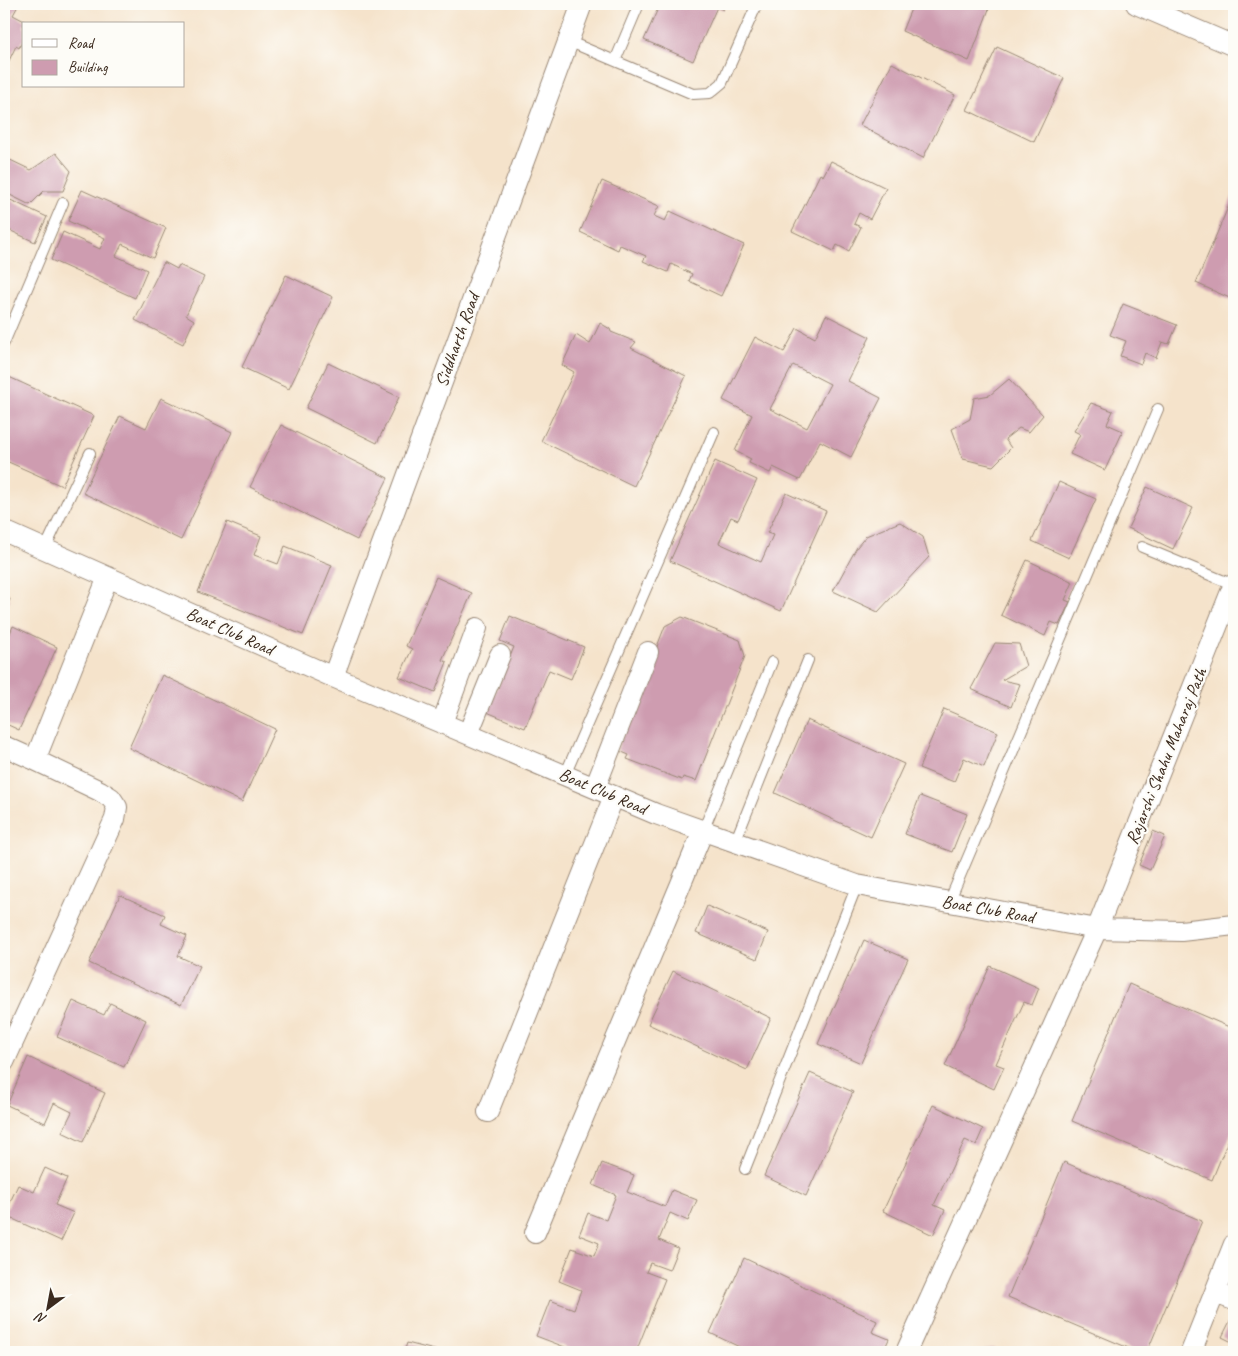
<svg xmlns="http://www.w3.org/2000/svg" width="1238" height="1356" viewBox="0 0 1238 1356" font-family="Caveat,sans-serif">
	<style>
		.building { fill: #ce9cb0; fill-rule: evenodd }
		.lines { fill: none; stroke-linecap: round; stroke-linejoin: round }
		.lane-casing { stroke: #988674; stroke-width: 12 }
		.street-casing { stroke: #988674; stroke-width: 22 }
		.lane { stroke: #fff; stroke-width: 10 }
		.street { stroke: #fff; stroke-width: 20 }
		.labels { text-anchor: middle; stroke-width: 4.5; stroke-linejoin: round; paint-order: stroke }
		.street-label { font-size: 18px; fill: #3b2a1e; stroke: #fdfcf7 }
	</style>
	<rect width="100%" height="100%" fill="#fdfcf7"/>
	<filter id="ink" filterUnits="userSpaceOnUse"><feTurbulence type="fractalNoise" baseFrequency=".02" numOctaves="2"/><feDisplacementMap in="SourceGraphic" scale="10" xChannelSelector="R" yChannelSelector="G"/><feConvolveMatrix kernelMatrix="1 2 1 2 8 2 1 2 1" color-interpolation-filters="sRGB"/></filter>
	<filter id="wash" filterUnits="userSpaceOnUse"><feTurbulence type="fractalNoise" baseFrequency=".0096" numOctaves="4" result="noise"/><feDisplacementMap in="SourceGraphic" scale="20" xChannelSelector="R" yChannelSelector="G"/><feGaussianBlur stdDeviation="1.12" result="paint"/><feColorMatrix in="noise" values="0 0 0 0 0 0 0 0 0 0 0 0 0 0 0 0 0 1.4 0 .05"/><feComposite in="paint" operator="in"/></filter>
	<g filter="url(#wash)">
		<rect width="100%" height="100%" fill="#f5e3cb"/>
		<g id="blocks">
			<path class="building" d="M8 4H19L13 15 30 24H24V38L19 48 16 46 4 71V12Z
				M660 4H726L723 10 717 7 693 61 644 40Z
				M913 4H991L969 61 902 31Z
				M997 47 1064 78 1034 142 967 110Z
				M892 63 955 95 923 158 860 125Z
				M56 153 71 171 63 191H44L30 205 4 192V157L31 170Z
				M831 161 886 188 870 219 859 213 854 224 861 227 849 251 837 245 834 251 792 231 820 174 823 176Z
				M602 181 659 206 654 216 665 221 670 211 744 245 721 296 689 281 692 274 671 264 668 272 643 261 646 256 620 245 618 250 580 232Z
				M82 190 166 228 153 258 122 244 116 256 147 270 135 298 51 260 63 232 100 249 105 238 68 221Z
				M1234 193V300L1196 283Z
				M4 197 47 217 35 242 9 230 7 234 4 233Z
				M164 262 177 269 179 265 204 277 186 315 194 320 183 344 135 320Z
				M286 275 333 297 289 389 242 367Z
				M1123 304 1177 325 1169 344 1162 342 1156 358 1145 353 1141 364 1120 356 1126 341 1110 335Z
				M826 315 870 337 848 381 881 398 851 457 820 441 800 480 773 467 770 473 749 463 751 459 735 451 752 415 723 400 755 337 784 352 797 328 815 338ZM793 365 830 384 807 428 770 409Z
				M600 323 610 329 611 332 636 342 631 348 686 376 634 486 541 441 574 372 562 365 576 335 590 344Z
				M328 363 399 397 377 443 306 408Z
				M9 377 94 416 62 486 4 460V389Z
				M1009 379 1043 415 1029 432 1019 428 1005 439 1011 448 993 466 963 459 952 429 970 419 974 398 990 395Z
				M161 398 232 432 181 540 83 493 120 416 146 428Z
				M1091 403 1113 411 1107 424 1123 431 1105 470 1070 454 1080 434 1074 431Z
				M281 425 388 478 357 540 250 487Z
				M715 461 757 480 738 520 731 517 719 543 761 562 773 535 767 533 786 493 826 511 781 611 670 561Z
				M1059 482 1096 499 1069 558 1032 541Z
				M1147 487 1193 508 1173 549 1128 528Z
				M227 522 261 536 254 555 278 564 285 546 332 565 303 635 198 592Z
				M900 522 923 537 929 557 878 612 833 591 857 547 866 536Z
				M1027 560 1073 582 1065 600 1070 602 1059 625 1051 622 1045 636 1001 615Z
				M436 577 472 593 442 660 447 662 435 692 399 677 412 649 406 646Z
				M4 596 10 599 4 613Z
				M510 616 584 647 571 679 549 670 525 728 487 712 514 647 500 641Z
				M682 617 740 640 745 656 696 781 683 777 682 780 627 759 629 755 617 750 665 626Z
				M13 626 57 647 19 730 4 723V642L6 643Z
				M995 643 1019 644 1026 666 1002 680 1020 684 1011 707 971 689Z
				M162 675 275 729 242 802 129 748Z
				M944 709 998 732 984 767 964 758 954 782 919 768Z
				M807 720 904 764 871 837 775 793Z
				M920 796 967 814 952 852 905 834Z
				M1153 831 1165 836 1150 870 1139 865Z
				M120 895 165 915 161 924 187 936 178 956 200 966 181 1005 89 963Z
				M707 906 768 932 757 959 696 933Z
				M864 940 908 959 861 1063 818 1044Z
				M990 966 1039 988 1032 1005 1024 1002 996 1064 1004 1067 994 1089 945 1066Z
				M673 971 771 1018 747 1070 648 1024Z
				M1129 984 1234 1029V1126L1212 1180 1072 1121Z
				M73 1001 104 1015 110 1003 146 1020 124 1067 57 1037Z
				M28 1057 105 1093 83 1142 62 1132 72 1112 54 1103 45 1123 7 1105Z
				M810 1073 853 1092 806 1196 764 1176Z
				M933 1105 983 1129 976 1145 965 1140 934 1205 945 1210 933 1235 883 1211Z
				M1064 1162 1202 1221 1147 1352H1138L1008 1297Z
				M602 1163 634 1175 627 1192 665 1207 672 1190 697 1200 688 1221 670 1213 659 1240 678 1248 669 1270 650 1263 646 1272 665 1279 636 1352H578L536 1336 550 1300 574 1309 581 1290 559 1281 572 1248 594 1256 599 1243 579 1235 588 1213 606 1220 616 1195 593 1185Z
				M45 1168 67 1178 55 1205 74 1213 61 1241 4 1215 18 1185 34 1192Z
				M744 1258 877 1321 872 1332 889 1339 883 1352H750L710 1333Z
				M1234 1313V1343L1222 1337Z
				M407 1343 442 1352H404Z
				M992 1348 999 1352H980Z"/>
		</g>
	</g>
	<g filter="url(#ink)">
		<use href="#blocks" fill-opacity="0" stroke="#988674" stroke-width="1"/>
		<g class="lines">
			<defs>
				<path id="lane" d="M568 41 693 94 710 93 722 83 757 4
					M615 61 639 4
					M4 343 63 203
					M1142 547 1234 585
					M45 549 90 453
					M565 775 714 432
					M703 831 772 662
					M735 842 808 660
					M949 902 1158 409
					M745 1169 857 885"/>
				<path id="street" d="M1136 4 1234 46
					M4 531 333 677 656 814 857 885 1097 929 1181 931 1234 925
					M333 677 582 4
					M442 723 477 628
					M468 734 500 655
					M4 746 35 760
					M595 788 648 652
					M4 1062 115 819 117 807 111 798 100 791 35 760 108 577
					M488 1112 614 796
					M535 1233 703 831
					M1215 1293 1234 1300
					M906 1352 1097 929 1234 584
					M1191 1352 1234 1244"/>
			</defs>
			<use href="#lane" class="lane-casing"/>
			<use href="#street" class="street-casing"/>
			<use href="#lane" class="lane"/>
			<use href="#street" class="street"/>
		</g>
	</g>
	<g class="labels">
		<g class="street-label">
			<text transform="translate(457 340) rotate(-70)" y="6">Siddharth Road</text>
			<text transform="translate(230 631) rotate(24)" y="6">Boat Club Road</text>
			<text transform="translate(1166 756) rotate(-68)" y="6">Rajarshi Shahu Maharaj Path</text>
			<text transform="translate(603 791) rotate(23)" y="6">Boat Club Road</text>
			<text transform="translate(988 909) rotate(10)" y="6">Boat Club Road</text>
		</g>
	</g>
	<rect width="1238" height="1356" fill="none" stroke="#fdfcf7" stroke-width="20"/>
	<rect x="22" y="22" width="162" height="65" fill="#fdfcf7" stroke="#afa8a0"/>
	<rect x="32" y="39" width="25" height="8" fill="#ffffff" stroke="#afa8a0"/>
	<text x="68" y="48" font-size="15" fill="#3b2a1e">Road</text>
	<rect x="32" y="60" width="25" height="15" fill="#ce9cb0" stroke="#afa8a0"/>
	<text x="68" y="72" font-size="15" fill="#3b2a1e">Building</text>
	<g transform="translate(48 1308) rotate(212)" stroke="#fdfcf7" stroke-width="4" paint-order="stroke">
	<path d="M0-4L9 19L0 12L-9 19Z" fill="#3b2a1e"/>
	<text y="-8" font-size="14" font-weight="bold" text-anchor="middle" fill="#3b2a1e">N</text>
	</g>
</svg>
